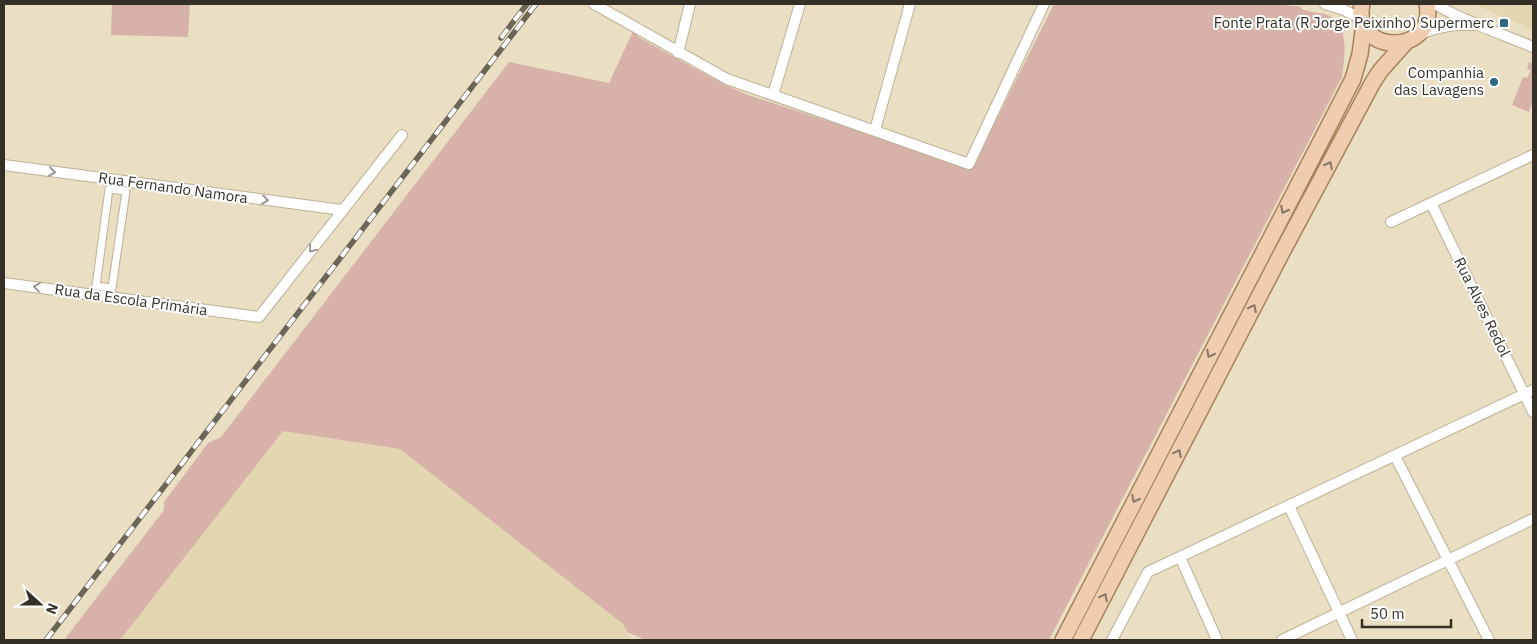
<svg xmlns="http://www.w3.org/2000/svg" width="1537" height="644" viewBox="0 0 1537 644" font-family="'IBM Plex Sans',sans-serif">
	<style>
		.built { fill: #e4d6b3 }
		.green { fill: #d7b2a9 }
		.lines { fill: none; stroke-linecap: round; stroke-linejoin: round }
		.pedestrian-casing { stroke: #bcb196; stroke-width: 9 }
		.minor-casing { stroke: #bcb196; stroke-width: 12 }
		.primary-casing { stroke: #a7815d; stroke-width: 18 }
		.pedestrian { stroke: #fff; stroke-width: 7 }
		.minor { stroke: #fff; stroke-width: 10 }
		.primary { stroke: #efcdb0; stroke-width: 15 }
		.rail-casing { stroke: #6c6656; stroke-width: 5.5 }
		.rail { stroke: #fff; stroke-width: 4; stroke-dasharray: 11; stroke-linecap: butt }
		.oneway { stroke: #887764 }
		.oneway2 { stroke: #9a9892 }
		.poi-dot { fill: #306982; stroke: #fff; stroke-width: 2 }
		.labels { text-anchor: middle; stroke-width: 4; stroke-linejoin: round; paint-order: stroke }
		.poi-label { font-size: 15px; fill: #343025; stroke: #fff; text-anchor: end }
		.street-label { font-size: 15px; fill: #343025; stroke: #fff }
	</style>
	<rect width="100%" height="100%" fill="#eadfc3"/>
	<path class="built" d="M1472 4H1533V30L1516 22Z
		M283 431 400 449 624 624 631 640H120Z"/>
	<path class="green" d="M112 4H190L188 37 111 35Z
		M1054 4H1278L1301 7 1302 9C1310 13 1320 12 1328 15 1351 26 1344 58 1342 77L1049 640H646L627 632 623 624 400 449 283 431 120 640H64L164 510V502L208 443 221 437 509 62 609 83 634 29 638 37 723 84 748 95 966 166H973Z
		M1529 62 1533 64V101L1529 112 1512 105 1523 77 1527 78 1531 70 1527 69Z"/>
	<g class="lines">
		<defs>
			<path id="pedestrian" d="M109 189 126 191 112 288 96 286Z"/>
			<path id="minor" d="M594 4 727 79 969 164 1044 4
				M1325 4 1344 10 1362 19
				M1435 4C1465 22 1500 33 1533 47
				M1417 36C1434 27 1454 24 1473 25
				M678 53 690 4
				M773 95 800 4
				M875 130 910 4
				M4 165 342 210
				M1431 203 1533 412
				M1391 222 1533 155
				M4 283 259 317 402 135
				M1395 456 1489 640
				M1289 506 1352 640
				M1180 557 1217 640
				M1112 640 1148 572 1533 390
				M1282 640 1533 519"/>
			<path id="primary" d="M1362 4C1351 56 1437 56 1427 4
				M1063 640 1353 79 1360 54 1364 24
				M1081 640 1279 258 1373 82 1381 70 1406 42"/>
		</defs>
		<use href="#pedestrian" class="pedestrian-casing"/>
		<use href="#minor" class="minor-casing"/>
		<use href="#primary" class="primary-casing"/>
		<use href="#pedestrian" class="pedestrian"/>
		<use href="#minor" class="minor"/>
		<use href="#primary" class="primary"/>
		<defs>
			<path id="rail" d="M501 38 527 4
				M46 640 536 4"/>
		</defs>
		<use href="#rail" class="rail-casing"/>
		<use href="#rail" class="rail"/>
	</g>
	<defs><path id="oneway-chevron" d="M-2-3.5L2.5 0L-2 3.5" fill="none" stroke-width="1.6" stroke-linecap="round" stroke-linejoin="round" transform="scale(1.25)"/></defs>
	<g class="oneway">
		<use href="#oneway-chevron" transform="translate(1329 165) rotate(-62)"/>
		<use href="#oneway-chevron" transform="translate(1284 210) rotate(117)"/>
		<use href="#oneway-chevron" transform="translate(1253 308) rotate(-63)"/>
		<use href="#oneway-chevron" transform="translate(1210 354) rotate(117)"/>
		<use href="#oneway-chevron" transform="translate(1178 453) rotate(-63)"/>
		<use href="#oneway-chevron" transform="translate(1135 499) rotate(117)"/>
		<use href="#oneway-chevron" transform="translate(1104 597) rotate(-63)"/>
	</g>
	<g class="oneway2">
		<use href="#oneway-chevron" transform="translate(52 172) rotate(8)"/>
		<use href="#oneway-chevron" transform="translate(265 200) rotate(8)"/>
		<use href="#oneway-chevron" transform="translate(312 249) rotate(128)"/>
		<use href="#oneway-chevron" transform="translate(37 287) rotate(-173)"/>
	</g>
	<g class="poi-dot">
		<rect x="1499" y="18" width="10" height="10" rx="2.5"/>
		<circle cx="1494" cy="82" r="5"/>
	</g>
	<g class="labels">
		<g class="poi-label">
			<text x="1494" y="28">Fonte Prata (R Jorge Peixinho) Supermerc</text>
			<text x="1484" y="78">Companhia<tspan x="1484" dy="17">das Lavagens</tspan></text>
		</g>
		<g class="street-label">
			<text transform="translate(173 188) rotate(8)" y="5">Rua Fernando Namora</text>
			<text transform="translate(131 300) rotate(8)" y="5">Rua da Escola Primária</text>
			<text transform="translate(1482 307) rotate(64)" y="5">Rua Alves Redol</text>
		</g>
	</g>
	<rect width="1537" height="644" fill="none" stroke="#343025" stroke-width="10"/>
	<g transform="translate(40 604) rotate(111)" stroke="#ffffff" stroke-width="4" paint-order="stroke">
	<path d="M0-4L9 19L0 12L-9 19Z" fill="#343025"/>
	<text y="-8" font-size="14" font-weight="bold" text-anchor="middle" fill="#343025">N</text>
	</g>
	<path d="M1362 619v8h89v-8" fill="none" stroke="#343025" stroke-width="2.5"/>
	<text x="1370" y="619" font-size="15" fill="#343025" stroke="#ffffff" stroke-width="4" paint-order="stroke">50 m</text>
</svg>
